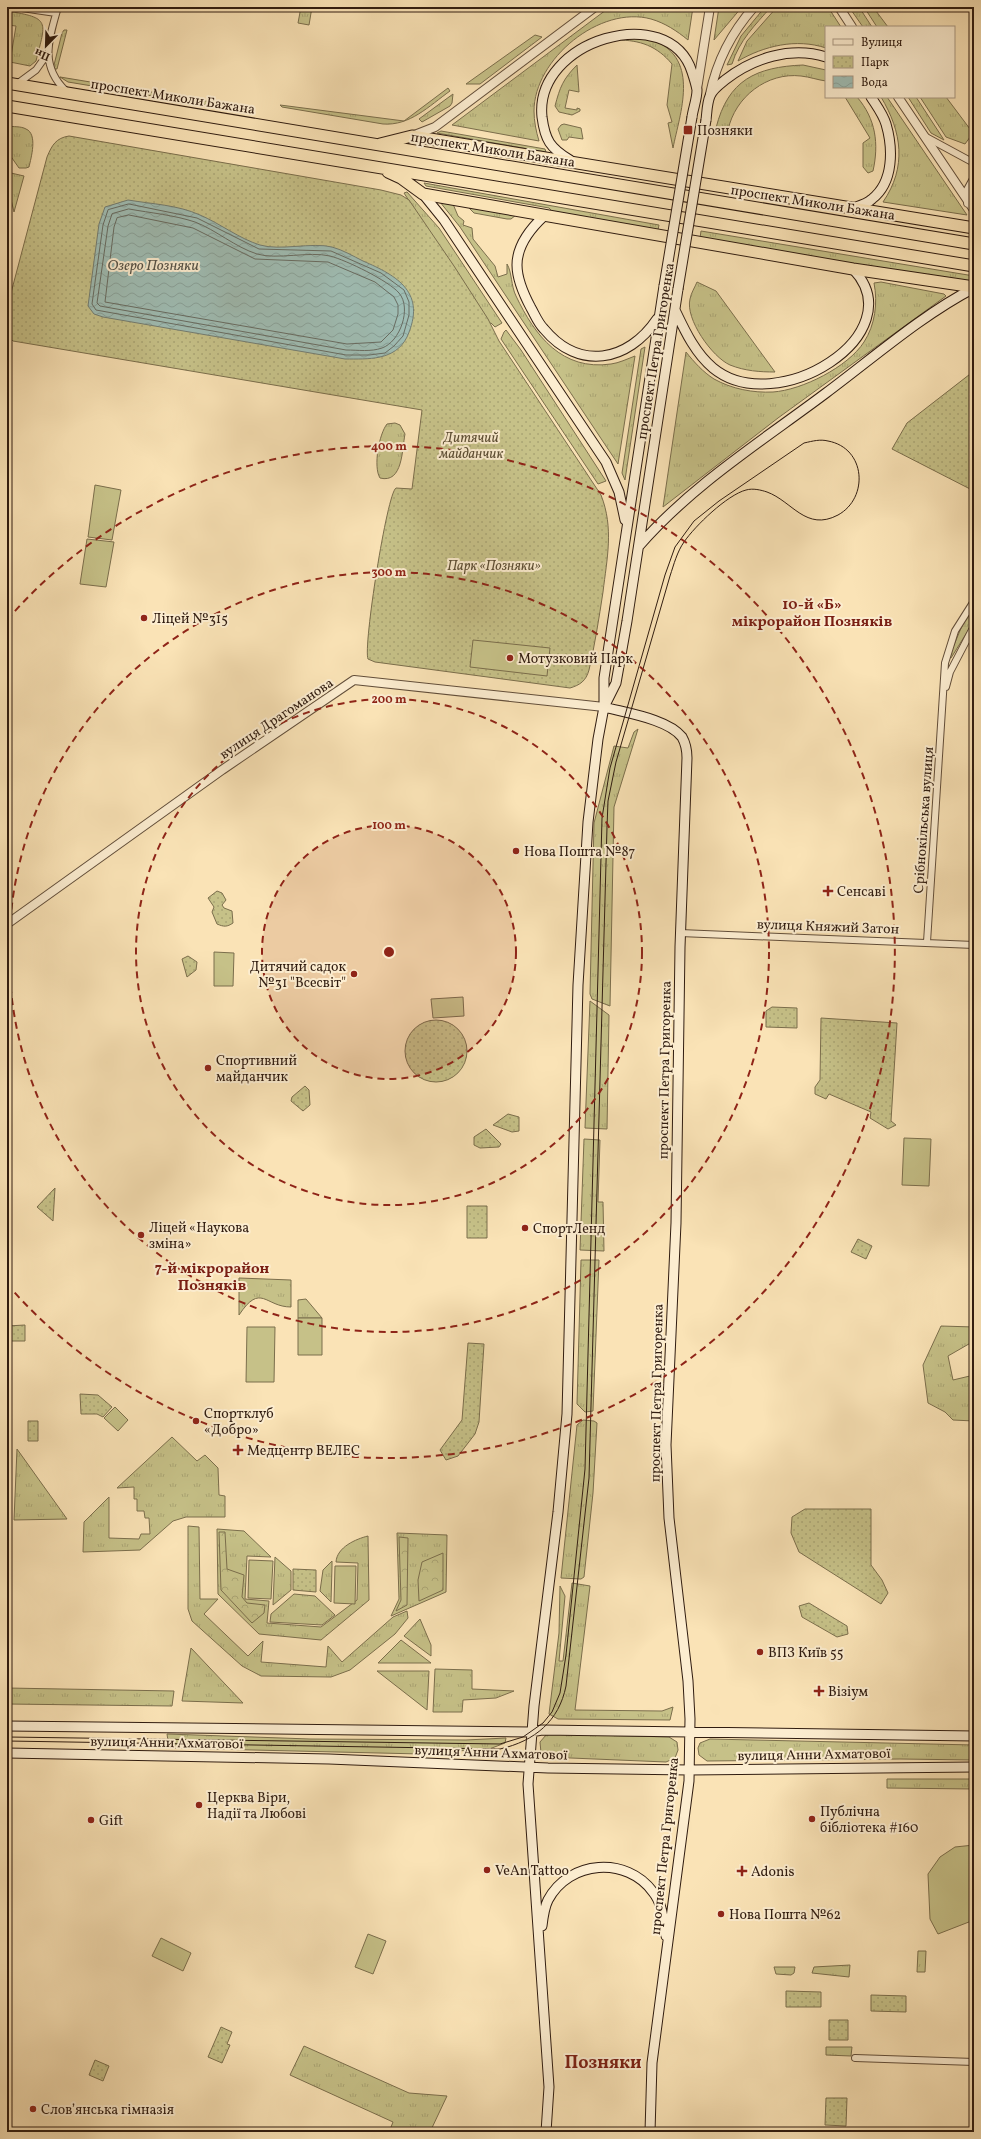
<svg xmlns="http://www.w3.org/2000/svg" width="981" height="2139" viewBox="0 0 981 2139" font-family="Vollkorn,serif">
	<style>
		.grass { fill: url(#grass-tufts); stroke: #7b6e4c }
		.forest { fill: url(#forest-crowns); stroke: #7b6e4c }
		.park { fill: url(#park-dots); stroke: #7b6e4c }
		.garden { fill: #c6c188; stroke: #7b6e4c }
		.water { fill: url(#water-waves); stroke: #737d72 }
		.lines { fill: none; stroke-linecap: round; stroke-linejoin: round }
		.shore { stroke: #686c62; stroke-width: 1 }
		.minor-casing { stroke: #624e3a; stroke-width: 8 }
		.tertiary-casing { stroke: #624e3a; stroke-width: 10 }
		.secondary-casing { stroke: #301c10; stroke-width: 11 }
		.trunk-casing { stroke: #301c10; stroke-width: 13 }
		.minor { stroke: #fcedd0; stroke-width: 6 }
		.tertiary { stroke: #fcedd0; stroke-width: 8 }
		.secondary { stroke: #fcedd0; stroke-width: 9 }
		.trunk { stroke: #fae3b6; stroke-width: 11 }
		.tram { stroke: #301c10; stroke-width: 1 }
		.secondary-bridge-casing { stroke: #301c10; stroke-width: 11; stroke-linecap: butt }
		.secondary-bridge { stroke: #fcedd0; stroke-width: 9 }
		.ring { fill: none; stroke: #8f2418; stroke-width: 2; stroke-dasharray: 7 5 }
		.poi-dot { fill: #8f2418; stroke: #fcedd0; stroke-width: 1.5 }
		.labels { text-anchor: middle; stroke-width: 4; stroke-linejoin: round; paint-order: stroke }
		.street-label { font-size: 14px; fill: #301c10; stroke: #fcedd0 }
		.poi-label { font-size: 14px; fill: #301c10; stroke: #fcedd0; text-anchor: start }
		.park-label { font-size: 14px; font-style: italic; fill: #5d4e34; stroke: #fcedd0 }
		.water-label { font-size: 15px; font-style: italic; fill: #575449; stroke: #fcedd0 }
		.neighbourhood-label { font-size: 15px; font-weight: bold; fill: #7a1f14; stroke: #fcedd0 }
		.district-label { font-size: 18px; font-weight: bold; fill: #7a1f14; stroke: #fcedd0 }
		.centre { fill: #8f2418; stroke: #fcedd0; stroke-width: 2 }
		.ring-label { font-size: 12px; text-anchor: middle; font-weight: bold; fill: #8f2418; stroke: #fcedd0; stroke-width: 4; stroke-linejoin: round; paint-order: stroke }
	</style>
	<defs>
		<pattern id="grass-tufts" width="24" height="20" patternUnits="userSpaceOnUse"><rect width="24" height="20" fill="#c6c188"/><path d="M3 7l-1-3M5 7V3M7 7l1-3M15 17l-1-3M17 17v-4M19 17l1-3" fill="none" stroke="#aaa574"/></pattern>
		<pattern id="forest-crowns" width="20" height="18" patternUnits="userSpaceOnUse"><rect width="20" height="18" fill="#c6c188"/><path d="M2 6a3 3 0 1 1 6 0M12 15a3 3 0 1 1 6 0" fill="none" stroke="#aaa574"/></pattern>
		<pattern id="park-dots" width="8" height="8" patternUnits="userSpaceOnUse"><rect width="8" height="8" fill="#c6c188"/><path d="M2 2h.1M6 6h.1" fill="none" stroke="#aaa574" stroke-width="1.8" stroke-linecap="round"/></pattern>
		<pattern id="water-waves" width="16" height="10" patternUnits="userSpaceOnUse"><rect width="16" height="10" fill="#9fbdb4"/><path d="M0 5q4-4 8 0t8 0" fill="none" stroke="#89a29a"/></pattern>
	</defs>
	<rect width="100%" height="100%" fill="#fae3b6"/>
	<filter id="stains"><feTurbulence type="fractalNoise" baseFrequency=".005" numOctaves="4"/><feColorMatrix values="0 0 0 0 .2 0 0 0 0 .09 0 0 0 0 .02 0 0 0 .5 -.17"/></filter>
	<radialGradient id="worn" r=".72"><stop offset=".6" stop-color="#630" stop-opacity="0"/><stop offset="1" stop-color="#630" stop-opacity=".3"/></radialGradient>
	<path class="grass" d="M301 7H312L309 25 298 23Z
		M610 7H693L688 40C677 31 665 23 651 19 600 5 534 59 534 111 534 121 536 131 539 141L452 125Z
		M719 7H742L714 40Z
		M765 7H771C755 25 739 41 732 64L727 65 741 36Z
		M777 7H828L841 27H826V48C796 38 764 46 738 61L747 41Z
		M849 7H859L872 27H863Z
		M864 7H873L888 27H877Z
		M7 11C51 18 46 21 36 61L30 66 10 62 16 26 7 25Z
		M64 30H67L57 69H53L62 33Z
		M535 35 542 37 480 84H466Z
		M631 37C639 38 648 39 655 41 700 60 680 113 673 148L668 123 672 122 667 105 672 64C657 46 640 40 617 40Z
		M577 65 579 92 569 90 565 108 577 110V108L580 109V111L572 115 559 112 555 106C560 87 563 79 577 65Z
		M803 65 826 70V81C818 80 810 77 801 76 767 72 735 97 728 130L716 128C728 80 756 67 803 65Z
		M60 77 224 104 207 105 68 82Z
		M448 88 450 91C429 106 410 126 383 124L282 107 280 105 404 121Z
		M453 94 452 103 450 106 422 122 419 119Z
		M845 97H857C876 119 879 144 873 171L868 173 863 167V143L870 138Z
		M881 97H887L967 215 883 202C907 167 902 132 881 97Z
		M908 97H916L944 140 931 133Z
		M920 97H946L973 133 965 144 946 137Z
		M564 124 581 128 583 139 569 137 567 140H562L558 129 561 125Z
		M7 126C13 127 21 126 26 129 38 134 31 158 29 167L26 168H19L7 151Z
		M441 131 545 149 546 152 437 133Z
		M11 173 24 176 14 212 9 191Z
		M424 183 659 225 658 230 553 212 549 208 426 186Z
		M407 192 439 228 502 323 495 327 491 323 488 324 404 193Z
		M440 202 453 204 458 216 464 221 463 225 472 228 473 239 495 266 498 277 507 274V264C512 272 511 286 516 296 535 336 562 371 611 364 619 363 627 359 635 356L618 464 460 227Z
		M468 207 516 215 511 219H507L474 213Z
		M701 231 974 276V279L968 281 873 267 700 238Z
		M697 282 716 291 775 372C760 372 745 371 730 365 712 357 685 319 690 299 691 293 695 287 697 282Z
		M881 282 944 294 946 296 778 418 663 507 686 352C694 362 703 372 714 379 732 389 753 393 773 392 802 390 848 367 864 342 875 325 878 303 874 283Z
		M506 330 521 350 606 481 598 484 501 339 504 332Z
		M645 347 625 480 622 473 641 349Z
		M395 423 400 425 405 434C402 449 403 484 380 478 373 467 379 434 387 424Z
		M974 610V621L951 658 949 657 964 621Z
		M638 729 614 807 610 1006 592 999 590 994 594 823 614 746 628 748 634 732Z
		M590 1001 609 1015 607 1129 585 1128Z
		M584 1139 600 1140 598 1202H603L604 1251 580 1250Z
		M581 1260H599L593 1411 585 1412 577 1404Z
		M239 1278 291 1280V1307C265 1307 261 1282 239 1315Z
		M306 1299 322 1318H298V1300Z
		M941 1326 974 1327V1341L948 1356 953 1380 974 1375V1421L953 1420 945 1412 928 1403 923 1365Z
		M583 1420 594 1421 597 1423 593 1493 584 1577 581 1579 561 1578 577 1425Z
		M172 1437 197 1461 205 1455 218 1468 219 1495 225 1496V1517H186L173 1521 140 1550 83 1552 84 1522 109 1497V1538L139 1539 141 1534H150L149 1518H145L144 1511H137V1499H134V1487L117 1488Z
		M17 1449 67 1519 14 1520Z
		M188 1526 199 1527 200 1599H218L204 1614 248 1656 263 1641 261 1662 326 1667 328 1646 342 1662 393 1617 407 1611 408 1618 395 1634 350 1670 331 1677 261 1676 242 1666 192 1621 188 1609Z
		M217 1529 244 1531 271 1557 247 1556 245 1599 269 1601 267 1623 321 1627 357 1600 358 1563 336 1562C337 1547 356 1539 368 1536L369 1600 321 1640 259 1634 218 1594Z
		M397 1533 447 1535 446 1592 391 1616 399 1599Z
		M275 1557 291 1571V1590L273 1605Z
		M332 1561V1567L331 1602 320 1591 323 1570Z
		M572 1583 590 1586 575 1710 662 1711 673 1707 670 1720 558 1719 549 1714 559 1633 560 1586 565 1596 559 1661H563Z
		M294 1594 315 1596 335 1615 322 1625 270 1622 271 1614Z
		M420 1619 431 1645V1656L404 1636Z
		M401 1640 431 1663H378Z
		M191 1648 243 1703 182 1701Z
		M435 1669 472 1670V1689L514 1691 496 1698 463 1700 462 1712H433Z
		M377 1671H429L427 1710Z
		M7 1688 174 1691 172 1706 7 1704Z
		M167 1734 310 1739 466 1740 506 1738 505 1743 484 1751 421 1750V1754L169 1748Z
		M553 1734 669 1737 677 1742 678 1750 675 1758 666 1762 547 1757 541 1753 540 1742 546 1735Z
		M710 1739 974 1745V1760L900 1759 707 1761 699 1755 698 1748 700 1743Z
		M887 1779H974V1789L887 1788Z
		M918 1951H926L925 1972H917Z
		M850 1965 849 1977 812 1973 814 1967Z
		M774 1967H795L794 1973 791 1975 776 1974Z
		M304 2046 409 2093 447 2096 430 2132H389L393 2122 290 2075Z
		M826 2047H852L851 2056 826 2055Z"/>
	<path class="forest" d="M219 1532H225L227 1569 244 1575 242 1597 247 1603 265 1605 264 1613 252 1623 221 1590Z
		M399 1537 408 1538 407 1605 396 1611 401 1600Z
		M443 1553V1590L419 1601 418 1580 422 1562Z"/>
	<path class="park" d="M69 136 381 190 401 195 409 200 454 266 488 319 499 341 601 495C614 528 607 558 603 592 599 618 595 644 589 670 586 681 580 685 570 688L375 662 368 659C363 647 387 493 396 488L412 489 422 410 13 341 7 335V308L47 157C52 145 56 138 69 136Z
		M974 371V491L892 449 907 423Z
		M217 891 222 893 226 900 222 905 224 908 232 911 233 923C227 927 224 927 217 924L212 912 214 907 208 898Z
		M188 956 197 962 196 970 187 977 182 959Z
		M772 1007 797 1008V1028L766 1027V1011Z
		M821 1018 897 1023 891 1121 896 1125 888 1129 870 1118 871 1112 829 1094 826 1099 815 1094V1087L820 1080Z
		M405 1051a31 31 0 1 1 62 0a31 31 0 1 1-62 0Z
		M305 1086 309 1090 310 1105 303 1111 291 1101 292 1097Z
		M508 1114 519 1117V1131L512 1132 493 1125Z
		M486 1129 501 1144 499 1147 480 1148 474 1145V1137Z
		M55 1188 53 1221 37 1207Z
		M467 1206H487V1238H467Z
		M858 1239 872 1246 866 1259 851 1252Z
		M25 1325V1341H7V1326Z
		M468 1343 484 1344 479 1422 475 1434 458 1456 446 1460 440 1450 462 1420Z
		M80 1394 98 1395 112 1407 103 1417 97 1414H81Z
		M28 1421H38V1441H28Z
		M805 1509H871V1565L882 1580 888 1593 881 1604 799 1552 791 1533 792 1517Z
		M293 1569 316 1570V1592L293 1590Z
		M809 1603 847 1626 848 1634 837 1637 802 1617 799 1606Z
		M786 1991 821 1992V2007H786Z
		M871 1995 906 1996V2012L871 2011Z
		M829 2020H848V2040H829Z
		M221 2027 232 2032 227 2044 230 2045 222 2063 208 2057Z
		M95 2060 109 2066 103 2081 89 2075Z
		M826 2098H847L846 2126 825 2125Z"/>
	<path class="garden" d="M95 485 121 490 112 540 88 537Z
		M87 539 114 542 106 587 80 584Z
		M473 640 550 648 547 676 470 667Z
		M214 952 234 953 233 986H214Z
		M463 997 464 1016 433 1018 431 999Z
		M904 1138 931 1139 929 1186 902 1185Z
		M298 1318H322V1355H298Z
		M247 1327H275L274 1382H246Z
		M115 1407 128 1420 118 1431 104 1418Z
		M249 1560 273 1561 271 1599 248 1598Z
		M335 1566H356L355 1604 334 1603Z
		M974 1845V1920L938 1934 930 1919 928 1874 940 1857 955 1847Z
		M368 1934 386 1941 373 1974 355 1967Z
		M161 1938 191 1953 183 1971 152 1956Z"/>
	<path class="water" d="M128 200C152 204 178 205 200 215 219 223 240 239 260 245 280 251 312 242 332 247 343 250 353 256 363 261 398 276 427 293 407 337 395 361 368 359 345 359L103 317 94 314 88 306 99 224 105 207Z"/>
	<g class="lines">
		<path class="shore" d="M129 204 197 218 259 249 331 251 381 273 404 290 409 302V315L403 336 394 346 385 353 369 355H346L96 310 92 304 103 225 108 210Z
			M129 209C151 213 174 215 195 222 216 230 235 247 257 254 277 260 309 251 330 256 346 260 389 281 399 293 412 308 400 342 382 348 371 352 358 350 346 350L100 306 97 303 108 226 112 214Z
			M129 215 193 228 255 259 328 262 375 282 394 297 398 305V314L393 330 381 342 347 344 105 302 114 227 117 218Z"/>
		<defs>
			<path id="minor" d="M15 7 56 13
				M58 7C49 39 39 65 66 91
				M17 84 36 70 48 53
				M926 137 974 163
				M946 687 950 672 974 626
				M680 933 974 945
				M927 942 945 663 955 631 974 601
				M855 2058 974 2062"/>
			<path id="tertiary" d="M839 7 852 27
				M697 89 710 7
				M710 94C717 60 731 33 754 7
				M898 97 974 210
				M412 136 435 127 595 7
				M968 203V190L974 179
				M7 924 222 770 354 680 604 707"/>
			<path id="secondary" d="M706 120C707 112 707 103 710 96 712 90 720 84 725 80 753 58 791 46 826 57
				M570 160C550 148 545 140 542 117 534 40 669 0 692 72 694 78 696 84 697 90 697 99 693 109 692 117
				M423 194 444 220 606 462 619 492 625 520
				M853 208C859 206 867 204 872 199 894 182 893 148 886 124 883 114 876 105 871 97
				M544 216C530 229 517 245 517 265 517 280 524 295 531 308 535 315 538 323 544 329 579 371 628 362 657 319
				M675 310C685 331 695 353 713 368 776 420 915 334 853 269
				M639 546C692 485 762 441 826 393 873 358 922 315 974 288
				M604 704V678L664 286
				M604 707C626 713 668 719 682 737 686 744 687 750 687 758L680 947 676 1223 666 1445 669 1518 688 1681 690 1719 689 1781 652 2063 650 2132
				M7 1726 531 1732 542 1730 974 1736
				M7 1753 329 1759 548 1768 689 1770 974 1767
				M542 1926C543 1917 544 1908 548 1900 569 1860 627 1856 653 1892 663 1904 663 1921 666 1936
				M546 2132 549 2087 528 1784 534 1706 558 1512 567 1414 578 985 588 822 598 739 604 707 616 683 627 621 678 289"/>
			<path id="trunk" d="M7 83 974 244
				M7 106 974 266
				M380 144 412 136 974 228
				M388 172 401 178 423 194 853 269 974 287"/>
		</defs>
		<use href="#minor" class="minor-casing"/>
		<use href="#tertiary" class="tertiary-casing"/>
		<use href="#secondary" class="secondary-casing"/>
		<use href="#trunk" class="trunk-casing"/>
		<use href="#minor" class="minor"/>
		<use href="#tertiary" class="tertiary"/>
		<use href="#secondary" class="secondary"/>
		<use href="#trunk" class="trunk"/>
		<path class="tram" d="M7 1737 500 1744 523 1737 543 1723 552 1712 560 1693 566 1655 585 1469 602 818 610 768 665 575 675 547 694 521 719 501 804 443C813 441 820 439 828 441 866 448 869 498 838 515 806 532 792 501 767 492 761 490 753 488 746 490 727 495 695 526 684 542 677 552 674 564 670 576L616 762 608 801 607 827 589 1478 566 1686C559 1721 535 1741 500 1749L7 1741"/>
		<defs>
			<path id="secondary-bridge" d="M664 286 692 117
				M678 289 706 120"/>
		</defs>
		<use href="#secondary-bridge" class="secondary-bridge-casing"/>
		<use href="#secondary-bridge" class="secondary-bridge"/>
	</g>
	<circle cx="389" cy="952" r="127" fill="#8f2418" fill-opacity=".12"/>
	<g class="ring">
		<circle cx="389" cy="952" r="127"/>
		<circle cx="389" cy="952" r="253"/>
		<circle cx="389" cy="952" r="380"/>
		<path d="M7 620A506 506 0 1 1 7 1284"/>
	</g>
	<g class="poi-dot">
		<rect x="683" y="125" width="10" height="10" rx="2"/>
		<circle cx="144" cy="618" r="4"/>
		<circle cx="510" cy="658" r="4"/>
		<circle cx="516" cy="851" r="4"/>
		<path d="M826 885h4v4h4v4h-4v4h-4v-4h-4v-4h4z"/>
		<circle cx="354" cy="974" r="4"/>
		<circle cx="208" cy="1068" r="4"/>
		<circle cx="525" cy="1228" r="4"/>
		<circle cx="141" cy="1235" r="4"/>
		<circle cx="196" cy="1421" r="4"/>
		<path d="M236 1444h4v4h4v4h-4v4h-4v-4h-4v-4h4z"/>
		<circle cx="760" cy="1652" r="4"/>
		<path d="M817 1685h4v4h4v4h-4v4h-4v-4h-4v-4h4z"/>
		<circle cx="199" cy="1805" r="4"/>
		<circle cx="812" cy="1819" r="4"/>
		<circle cx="91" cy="1820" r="4"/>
		<circle cx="487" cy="1870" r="4"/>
		<path d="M740 1865h4v4h4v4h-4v4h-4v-4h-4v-4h4z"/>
		<circle cx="721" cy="1914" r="4"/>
		<circle cx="33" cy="2109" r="4"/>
	</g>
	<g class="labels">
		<g class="street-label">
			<text transform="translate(173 96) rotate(9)" y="5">проспект Миколи Бажана</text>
			<text transform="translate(493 149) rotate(9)" y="5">проспект Миколи Бажана</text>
			<text transform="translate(813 202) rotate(9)" y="5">проспект Миколи Бажана</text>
			<text transform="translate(655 351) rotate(-81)" y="5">проспект Петра Григоренка</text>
			<text transform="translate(276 718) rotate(-34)" y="5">вулиця Драгоманова</text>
			<text transform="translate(923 820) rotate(-86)" y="5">Срібнокільська вулиця</text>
			<text transform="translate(828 926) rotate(2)" y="5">вулиця Княжий Затон</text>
			<text transform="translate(664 1070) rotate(-89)" y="5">проспект Петра Григоренка</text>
			<text transform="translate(656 1393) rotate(-89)" y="5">проспект Петра Григоренка</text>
			<text transform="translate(167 1742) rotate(1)" y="5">вулиця Анни Ахматової</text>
			<text transform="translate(491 1752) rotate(2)" y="5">вулиця Анни Ахматової</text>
			<text transform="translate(814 1754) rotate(-1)" y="5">вулиця Анни Ахматової</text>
			<text transform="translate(664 1846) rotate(-84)" y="5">проспект Петра Григоренка</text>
		</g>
		<g class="poi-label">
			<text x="697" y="135">Позняки</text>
			<text x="152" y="623">Ліцей №315</text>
			<text x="518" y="663">Мотузковий Парк</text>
			<text x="524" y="856">Нова Пошта №87</text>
			<text x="837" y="896">Сенсаві</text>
			<text x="346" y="971" text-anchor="end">Дитячий садок<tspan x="346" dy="16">№31 "Всесвіт"</tspan></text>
			<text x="216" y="1065">Спортивний<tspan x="216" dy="16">майданчик</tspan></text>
			<text x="149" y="1232">Ліцей «Наукова<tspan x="149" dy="16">зміна»</tspan></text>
			<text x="533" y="1233">СпортЛенд</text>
			<text x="204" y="1418">Спортклуб<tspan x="204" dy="16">«Добро»</tspan></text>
			<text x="247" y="1455">Медцентр ВЕЛЕС</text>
			<text x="768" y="1657">ВПЗ Київ 55</text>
			<text x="828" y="1696">Візіум</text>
			<text x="207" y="1802">Церква Віри,<tspan x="207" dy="16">Надії та Любові</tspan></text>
			<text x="820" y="1816">Публічна<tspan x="820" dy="16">бібліотека #160</tspan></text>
			<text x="99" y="1825">Gift</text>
			<text x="495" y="1875">VeAn Tattoo</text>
			<text x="751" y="1876">Adonis</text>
			<text x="729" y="1919">Нова Пошта №62</text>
			<text x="41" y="2114">Слов’янська гімназія</text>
		</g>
		<g class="park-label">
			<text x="471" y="442">Дитячий<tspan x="471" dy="16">майданчик</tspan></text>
			<text x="494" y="570">Парк «Позняки»</text>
		</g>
		<g class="water-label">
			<text x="153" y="270">Озеро Позняки</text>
		</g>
		<g class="neighbourhood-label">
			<text x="812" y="609">10-й «Б»<tspan x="812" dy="17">мікрорайон Позняків</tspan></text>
			<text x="212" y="1273">7-й мікрорайон<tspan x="212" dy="17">Позняків</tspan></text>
		</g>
		<g class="district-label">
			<text x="603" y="2068">Позняки</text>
		</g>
	</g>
	<circle cx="389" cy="952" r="6" class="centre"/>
	<g class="ring-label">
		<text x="389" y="450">400 m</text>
		<text x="389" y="576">300 m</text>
		<text x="389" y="703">200 m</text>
		<text x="389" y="829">100 m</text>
	</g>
	<rect width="981" height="2139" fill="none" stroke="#fae3b6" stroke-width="24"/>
	<rect x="8" y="8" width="965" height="2123" fill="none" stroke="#301c10" stroke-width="2"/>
	<rect x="12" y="12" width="957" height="2115" fill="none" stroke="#301c10"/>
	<rect x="825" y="26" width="130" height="72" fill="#fcedd0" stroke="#aa9983"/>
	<rect x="833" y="39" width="20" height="6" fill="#fcedd0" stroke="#aa9983"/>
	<text x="861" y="46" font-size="12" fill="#301c10">Вулиця</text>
	<rect x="833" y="56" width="20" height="12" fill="url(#park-dots)" stroke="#aa9983"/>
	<text x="861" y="66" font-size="12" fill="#301c10">Парк</text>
	<rect x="833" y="76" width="20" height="12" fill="url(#water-waves)" stroke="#aa9983"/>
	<text x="861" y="86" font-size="12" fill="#301c10">Вода</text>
	<g transform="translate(46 46) rotate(203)" stroke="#fcedd0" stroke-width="3" paint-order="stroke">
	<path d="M0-3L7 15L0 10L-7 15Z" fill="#301c10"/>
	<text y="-6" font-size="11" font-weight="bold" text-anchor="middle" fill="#301c10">Пн</text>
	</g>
	<rect width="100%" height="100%" filter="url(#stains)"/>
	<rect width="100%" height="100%" fill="url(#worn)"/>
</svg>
